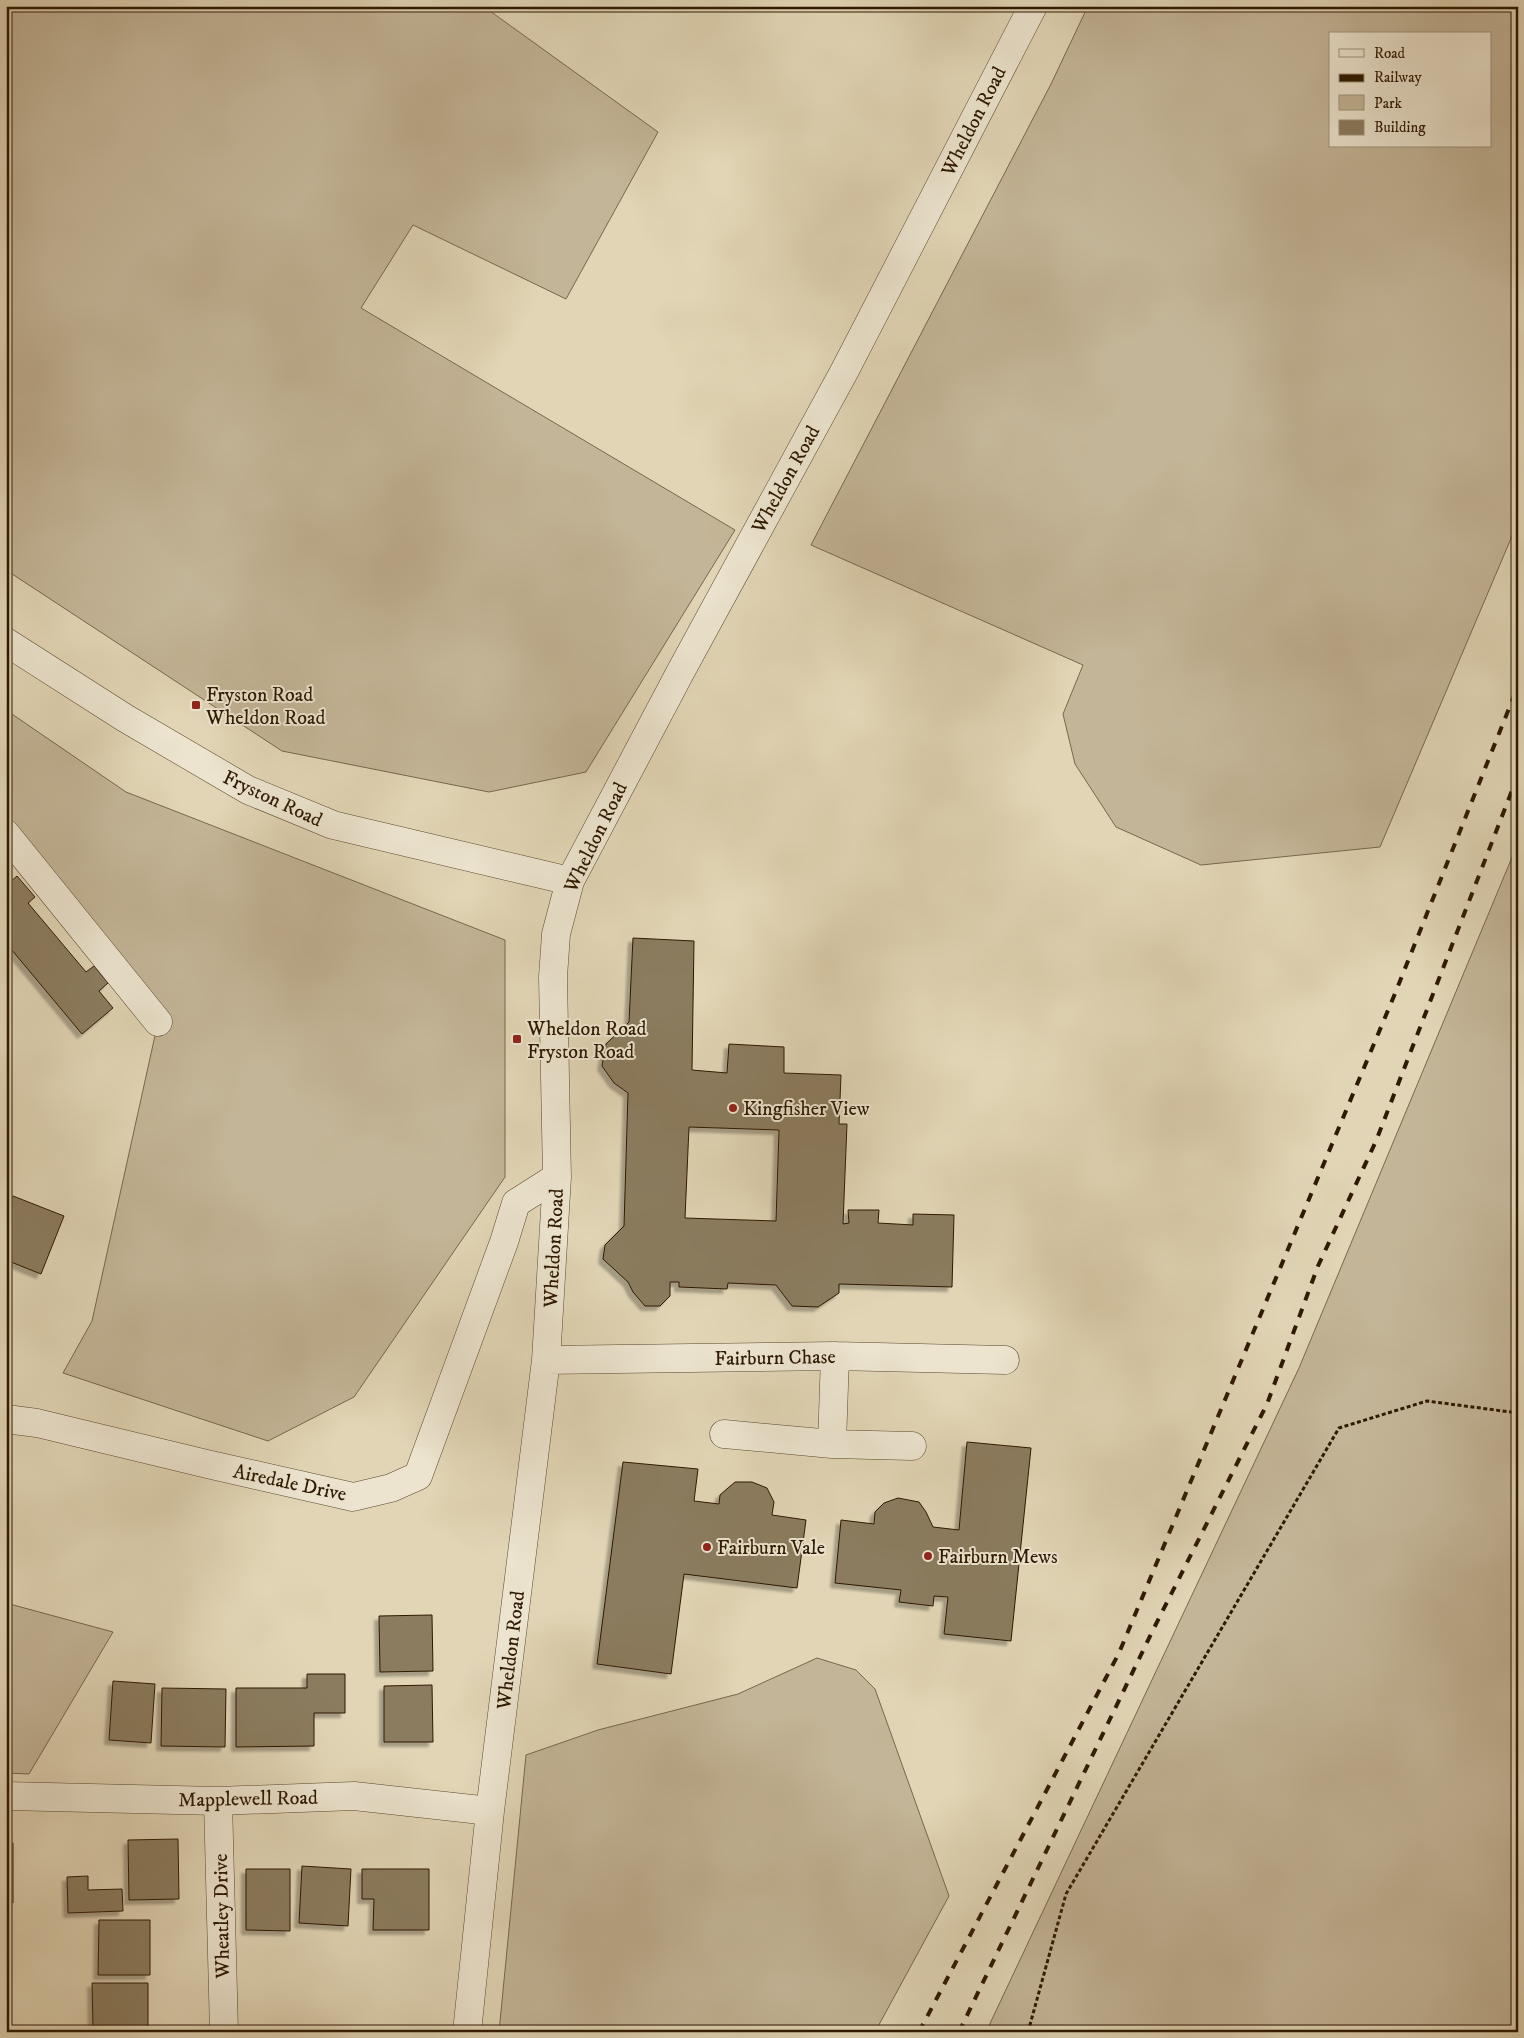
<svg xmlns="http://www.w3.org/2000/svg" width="1524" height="2038" viewBox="0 0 1524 2038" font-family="'IM FELL DW Pica',serif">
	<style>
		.green { fill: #c3b597; stroke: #78674c; fill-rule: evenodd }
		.building { fill: #8b7b5f; stroke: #2e1902; fill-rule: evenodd; filter: url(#shadow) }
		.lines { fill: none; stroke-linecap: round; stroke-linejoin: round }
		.minor-casing { stroke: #5b482f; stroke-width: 29 }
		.path { stroke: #2e1902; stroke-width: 3; stroke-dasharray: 4 2.5; stroke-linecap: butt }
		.minor { stroke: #ece4cf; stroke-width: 28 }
		.rail { stroke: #2e1902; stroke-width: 4; stroke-dasharray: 9 9; stroke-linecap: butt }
		.poi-dot { fill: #8f2418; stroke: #ece4cf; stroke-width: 2 }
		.labels { text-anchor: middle; stroke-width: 4; stroke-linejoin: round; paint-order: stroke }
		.street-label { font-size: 20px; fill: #2e1902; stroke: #ece4cf }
		.poi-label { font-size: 20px; fill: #2e1902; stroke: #ece4cf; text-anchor: start }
	</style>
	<defs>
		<filter id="shadow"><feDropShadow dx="-4.5" dy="4.5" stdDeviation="1" flood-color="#0004"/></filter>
	</defs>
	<rect width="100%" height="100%" fill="#e1d5b5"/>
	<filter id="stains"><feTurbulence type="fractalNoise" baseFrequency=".004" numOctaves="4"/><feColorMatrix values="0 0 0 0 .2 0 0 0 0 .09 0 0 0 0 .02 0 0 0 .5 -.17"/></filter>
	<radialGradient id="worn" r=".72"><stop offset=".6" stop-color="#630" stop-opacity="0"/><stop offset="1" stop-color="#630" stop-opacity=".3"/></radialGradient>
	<path class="green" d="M6 6H483L658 132 566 299 413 225 361 308 735 530 586 772 489 792 282 751 6 570Z
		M1088 6H1518V522L1380 847 1201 865 1116 827 1075 764 1063 714 1083 665 811 545 1051 84ZM1330 34H1490V146H1330Z
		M6 710 126 792 505 940V1177L354 1397 268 1441 63 1373 92 1321 158 1022 6 834Z
		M1518 843V2032H986L1299 1368Z
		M6 1603 113 1632 29 1774 6 1773Z
		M817 1658 856 1670 875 1689 949 1896 875 2032H499L526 1755 598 1730 738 1694Z"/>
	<path class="building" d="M17 876 35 897 28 903 86 972 94 966 108 983 99 991 113 1008 82 1034 6 943V880L9 883Z
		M633 938 694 941 692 1070 727 1073 729 1044 784 1047V1073L841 1075 839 1124H847L843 1224 849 1223 848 1210H879L878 1223 913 1225V1214L954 1215 952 1287 839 1284V1293L818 1307 792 1306 776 1285 728 1283 727 1289 679 1287V1282H670V1296L660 1306H645L633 1292 628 1282 603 1259 605 1245 624 1226 628 1093 614 1083 602 1066 606 1044 629 1022ZM689 1127 779 1130 776 1221 685 1218Z
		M13 1196 64 1216 41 1274 6 1260V1212Z
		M967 1442 1031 1448 1011 1641 944 1634 948 1597 934 1596 933 1606 899 1602 901 1590 835 1583 841 1520 874 1524 875 1512 884 1503 898 1498 919 1502 926 1512 933 1527 959 1530Z
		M623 1462 698 1469 694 1501 719 1504 720 1495 735 1482H752L767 1488 774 1502 772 1515 806 1520 797 1588 684 1574 671 1674 597 1664Z
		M432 1615 433 1671 380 1672 379 1616Z
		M307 1674H345V1713H314V1746L236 1747V1688H307Z
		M113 1681 155 1684 151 1743 109 1740Z
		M432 1685 433 1742H384V1686Z
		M162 1688 226 1689 225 1747 161 1746Z
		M178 1839 179 1899 129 1900 128 1840Z
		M6 1843H13V1903H6Z
		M302 1866 351 1869 348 1926 299 1923Z
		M246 1869H290V1931L246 1930Z
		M362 1869H429V1930H373L374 1899H362Z
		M88 1876V1890L122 1889 123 1911 68 1913 67 1877Z
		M99 1920H150V1975H98Z
		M92 1983H148V2029H93Z"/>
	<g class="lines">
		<defs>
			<path id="minor" d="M6 642 125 718 248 790 333 825 570 881
				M6 834 158 1022
				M835 1356 832 1444 912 1446
				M546 1360 835 1356 1005 1360
				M6 1419 37 1423 207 1464 353 1497 391 1488 418 1476 504 1242 516 1203 557 1177
				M724 1434 832 1444
				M6 1796 218 1801 354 1796 490 1811
				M218 1801 224 2032
				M467 2032 490 1811 546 1360 557 1177 553 977 556 934 570 881 682 669 845 370 1033 6"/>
		</defs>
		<use href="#minor" class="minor-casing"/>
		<path class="path" d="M1028 2032 1066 1894 1339 1428 1427 1401 1518 1413"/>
		<use href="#minor" class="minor"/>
		<path class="rail" d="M919 2032 1119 1653 1394 996 1518 686
			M959 2032 1152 1632 1267 1404 1318 1266 1376 1141 1518 775"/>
	</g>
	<g class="poi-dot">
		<rect x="191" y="700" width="10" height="10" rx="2.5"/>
		<rect x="512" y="1034" width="10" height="10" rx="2.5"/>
		<circle cx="733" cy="1108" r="5"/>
		<circle cx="707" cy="1547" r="5"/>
		<circle cx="928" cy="1556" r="5"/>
	</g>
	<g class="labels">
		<g class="street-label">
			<text transform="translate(973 121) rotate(-63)" y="7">Wheldon Road</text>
			<text transform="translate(785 479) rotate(-61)" y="7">Wheldon Road</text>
			<text transform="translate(273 798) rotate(25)" y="7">Fryston Road</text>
			<text transform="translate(595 837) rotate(-64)" y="7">Wheldon Road</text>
			<text transform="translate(553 1248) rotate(-87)" y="7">Wheldon Road</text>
			<text transform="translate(775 1357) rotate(-1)" y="7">Fairburn Chase</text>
			<text transform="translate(290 1482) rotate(12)" y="7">Airedale Drive</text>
			<text transform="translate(510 1650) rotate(-83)" y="7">Wheldon Road</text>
			<text transform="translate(248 1798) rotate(-1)" y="7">Mapplewell Road</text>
			<text transform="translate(221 1916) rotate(-91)" y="7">Wheatley Drive</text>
		</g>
		<g class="poi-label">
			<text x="206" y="701">Fryston Road<tspan x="206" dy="23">Wheldon Road</tspan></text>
			<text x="527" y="1035">Wheldon Road<tspan x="527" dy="23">Fryston Road</tspan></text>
			<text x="743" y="1115">Kingfisher View</text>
			<text x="717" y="1554">Fairburn Vale</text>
			<text x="938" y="1563">Fairburn Mews</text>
		</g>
	</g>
	<rect width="1524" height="2038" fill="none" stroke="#e1d5b5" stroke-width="25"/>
	<rect x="8" y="8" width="1509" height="2023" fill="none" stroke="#2e1902" stroke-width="2.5"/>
	<rect x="12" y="12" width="1499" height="2013" fill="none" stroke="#2e1902"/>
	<rect x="1329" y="32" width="162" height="115" fill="#ece4cf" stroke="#a0937d"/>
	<rect x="1339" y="49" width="25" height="8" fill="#ece4cf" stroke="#a0937d"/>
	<text x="1374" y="58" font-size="15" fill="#2e1902">Road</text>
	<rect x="1339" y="74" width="25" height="8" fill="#2e1902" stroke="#a0937d"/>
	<text x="1374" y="82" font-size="15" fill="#2e1902">Railway</text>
	<rect x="1339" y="95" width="25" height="15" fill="#c3b597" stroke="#a0937d"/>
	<text x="1374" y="108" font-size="15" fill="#2e1902">Park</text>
	<rect x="1339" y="120" width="25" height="15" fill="#8b7b5f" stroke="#a0937d"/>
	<text x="1374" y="132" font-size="15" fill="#2e1902">Building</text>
	<rect width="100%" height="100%" filter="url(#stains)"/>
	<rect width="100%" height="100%" fill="url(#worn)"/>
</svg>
